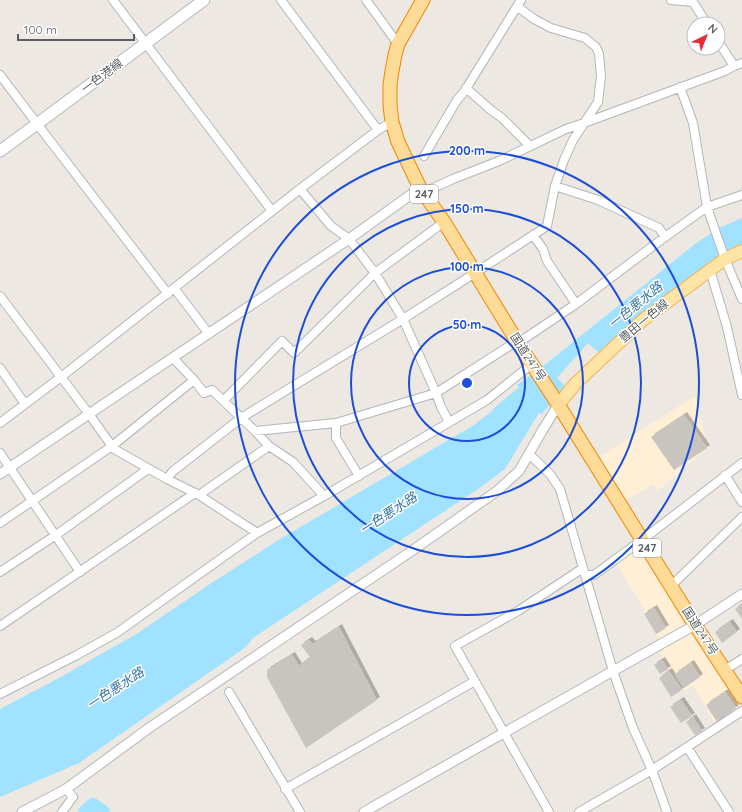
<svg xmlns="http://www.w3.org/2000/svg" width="742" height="812" viewBox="0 0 742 812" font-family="Quicksand,'Noto Sans JP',sans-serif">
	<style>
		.commercial { fill: #feefd6 }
		.water { fill: #a0e2ff }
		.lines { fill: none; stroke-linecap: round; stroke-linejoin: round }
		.river { stroke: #a0e2ff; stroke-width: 14 }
		.building { fill: #c8c4bf; filter: url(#shadow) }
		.minor-casing { stroke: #b2b6b9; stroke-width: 10 }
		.tertiary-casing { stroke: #b2b6b9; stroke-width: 11 }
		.secondary-casing { stroke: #b3b8bc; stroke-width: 13 }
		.primary-casing { stroke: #f2b256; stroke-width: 14 }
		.trunk-casing { stroke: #ef8600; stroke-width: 15 }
		.minor { stroke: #fff; stroke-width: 8 }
		.tertiary { stroke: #fff; stroke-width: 9 }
		.secondary { stroke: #fff; stroke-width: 11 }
		.primary { stroke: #ffe5a5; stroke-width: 12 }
		.trunk { stroke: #fedb97; stroke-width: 13 }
		.ring { fill: none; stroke: #1d4ed8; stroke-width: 2 }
		.labels { text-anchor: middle; stroke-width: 3; stroke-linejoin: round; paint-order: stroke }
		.shield { fill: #fff; stroke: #8c8f92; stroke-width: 1 }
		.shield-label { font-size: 11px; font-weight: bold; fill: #5a5f63 }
		.street-label { font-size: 12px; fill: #5a5f63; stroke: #fff }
		.water-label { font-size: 13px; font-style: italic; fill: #38779f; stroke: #fff }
		.centre { fill: #1d4ed8; stroke: #fff; stroke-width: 2 }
		.ring-label { font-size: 12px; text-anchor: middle; font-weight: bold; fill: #1d4ed8; stroke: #fff; stroke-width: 3; stroke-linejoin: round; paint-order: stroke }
	</style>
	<defs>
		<filter id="shadow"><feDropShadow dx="3" dy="-3" stdDeviation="0" flood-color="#0004"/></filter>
	</defs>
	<rect width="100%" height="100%" fill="#ede9e2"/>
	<path class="commercial" d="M695 396 708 447 658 491 654 484 625 501 599 457Z
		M637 546 742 709 716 725 693 686 685 691 659 653 664 650 658 638 643 614 645 611 616 563Z"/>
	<path class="water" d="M742 218V245L719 256 672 291 599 353 588 343 557 378 565 386 542 414 539 413 505 469 478 489 253 638 246 647 79 763 0 797V709L59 678 138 633 210 584 280 539 474 425 492 411 493 409 519 387 517 385 547 363 695 244 719 228Z"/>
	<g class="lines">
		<path class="river" d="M85 812 93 805 103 812"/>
	</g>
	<path class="building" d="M684 415 707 448 674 470 651 437Z
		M742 604V619L735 609Z
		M654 608 666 628 656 634 644 614Z
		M730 622 737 632 722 643 715 632Z
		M339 627 377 700 306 748 267 677V670L292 655 299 666 310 657 301 645 309 640 313 644Z
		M662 660 668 669 660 674 654 665Z
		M691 663 700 677 684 688 675 674Z
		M669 671 682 690 671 697 659 678Z
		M725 692 736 708 717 722 706 705Z
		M681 700 692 716 681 723 670 707Z
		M693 717 702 731 695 735 686 722Z"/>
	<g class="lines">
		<defs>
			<path id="minor" d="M113 0 272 211
				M281 0 378 130
				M366 0 398 44
				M671 0 693 2 707 24
				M718 41 734 66
				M0 75 41 129 168 294
				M680 87 693 123 707 207 725 259 742 299
				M466 88 492 111 502 118 530 146
				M424 156 457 100 464 92 521 0
				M555 186 598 200 659 228 665 237
				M420 188 429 190 453 179 499 161 566 129 584 123 725 71 734 66 742 63
				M300 189 331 226 349 239 375 273 403 319 436 393 441 407 449 422
				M533 235 543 249 547 261 576 304
				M710 270 727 327 742 395
				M174 288 209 334
				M0 296 89 414 114 449 167 479 199 495 257 533
				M173 358 194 380 204 393 212 390 255 431 336 423 436 393 514 343H518L576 304 665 237 707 207 742 195
				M0 368 25 404
				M224 400 282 341 294 353 375 273 444 222
				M0 423 61 377 300 189 378 130 392 122
				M336 423V438L359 476
				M255 431 269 446 293 462 324 496
				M0 453 80 572
				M529 454 550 474 560 489 613 671 633 728 652 770 667 812
				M725 475 742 502
				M167 479 172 472 241 418 403 319 475 273 547 226 555 186 564 160 573 140 598 102 601 76 599 54 596 47 585 38 551 28 534 19 518 7
				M199 495 269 446
				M0 523 112 446 194 380
				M0 572 56 535 148 469
				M585 575H594L646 537 742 463
				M670 585 674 583 742 517
				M0 626 195 493
				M725 670 742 659
				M229 692 300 812
				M0 694 77 655 118 632 257 533 324 496 487 400 532 364
				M687 747 729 812
				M285 789 475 681
				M62 812 73 797 66 789
				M549 812 455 646 518 611 583 568
				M579 812 652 770 742 711"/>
			<path id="tertiary" d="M0 474 349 239 420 188
				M22 812 66 789 149 728 416 548 497 491 519 471 542 431 558 405
				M364 812 613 671 695 625 742 594"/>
			<path id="secondary" d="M0 151 37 124 204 0"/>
			<path id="primary" d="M558 405 576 383 643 320 725 259 742 251"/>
			<path id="trunk" d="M423 0 398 44 395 55 392 71 390 85V105L392 122 398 142 420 188 444 222 518 343 554 398 695 625 742 697"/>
		</defs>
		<use href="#minor" class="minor-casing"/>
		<use href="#tertiary" class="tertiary-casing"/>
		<use href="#secondary" class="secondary-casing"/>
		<use href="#primary" class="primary-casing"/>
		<use href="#trunk" class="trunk-casing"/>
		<use href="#minor" class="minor"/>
		<use href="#tertiary" class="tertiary"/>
		<use href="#secondary" class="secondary"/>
		<use href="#primary" class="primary"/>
		<use href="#trunk" class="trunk"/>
	</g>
	<g class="ring">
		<circle cx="467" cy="383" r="58"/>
		<circle cx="467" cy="383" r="116"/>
		<circle cx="467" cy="383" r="174"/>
		<circle cx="467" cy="383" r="232"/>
	</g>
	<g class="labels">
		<g class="shield">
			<rect x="410" y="185" width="28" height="18" rx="3"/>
			<rect x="633" y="539" width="28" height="18" rx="3"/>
		</g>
		<g class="shield-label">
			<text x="424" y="198">247</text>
			<text x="647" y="552">247</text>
		</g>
		<g class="street-label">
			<text transform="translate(102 76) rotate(-37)" y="4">一色港線</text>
			<text transform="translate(644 321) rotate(-40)" y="4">豊田一色線</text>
			<text transform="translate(528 357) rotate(57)" y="4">国道247号</text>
			<text transform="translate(700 631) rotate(57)" y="4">国道247号</text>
		</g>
		<g class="water-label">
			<text transform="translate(635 305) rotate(-39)" y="5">一色悪水路</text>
			<text transform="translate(388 513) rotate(-33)" y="5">一色悪水路</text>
			<text transform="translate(115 688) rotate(-33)" y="5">一色悪水路</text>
		</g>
	</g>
	<circle cx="467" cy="383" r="6" class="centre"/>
	<g class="ring-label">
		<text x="467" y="155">200 m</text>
		<text x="467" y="213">150 m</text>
		<text x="467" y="271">100 m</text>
		<text x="467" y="329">50 m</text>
	</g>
	<g transform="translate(706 36) rotate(43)"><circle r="19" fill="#ffffff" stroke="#bdbfc1"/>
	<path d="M0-3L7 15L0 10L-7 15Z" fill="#e92b35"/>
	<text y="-6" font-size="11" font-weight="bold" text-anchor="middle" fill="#5a5f63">N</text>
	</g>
	<path d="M18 34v6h116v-6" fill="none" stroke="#5a5f63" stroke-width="2"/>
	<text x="24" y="34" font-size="12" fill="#5a5f63" stroke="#ffffff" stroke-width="3" paint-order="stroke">100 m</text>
</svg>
